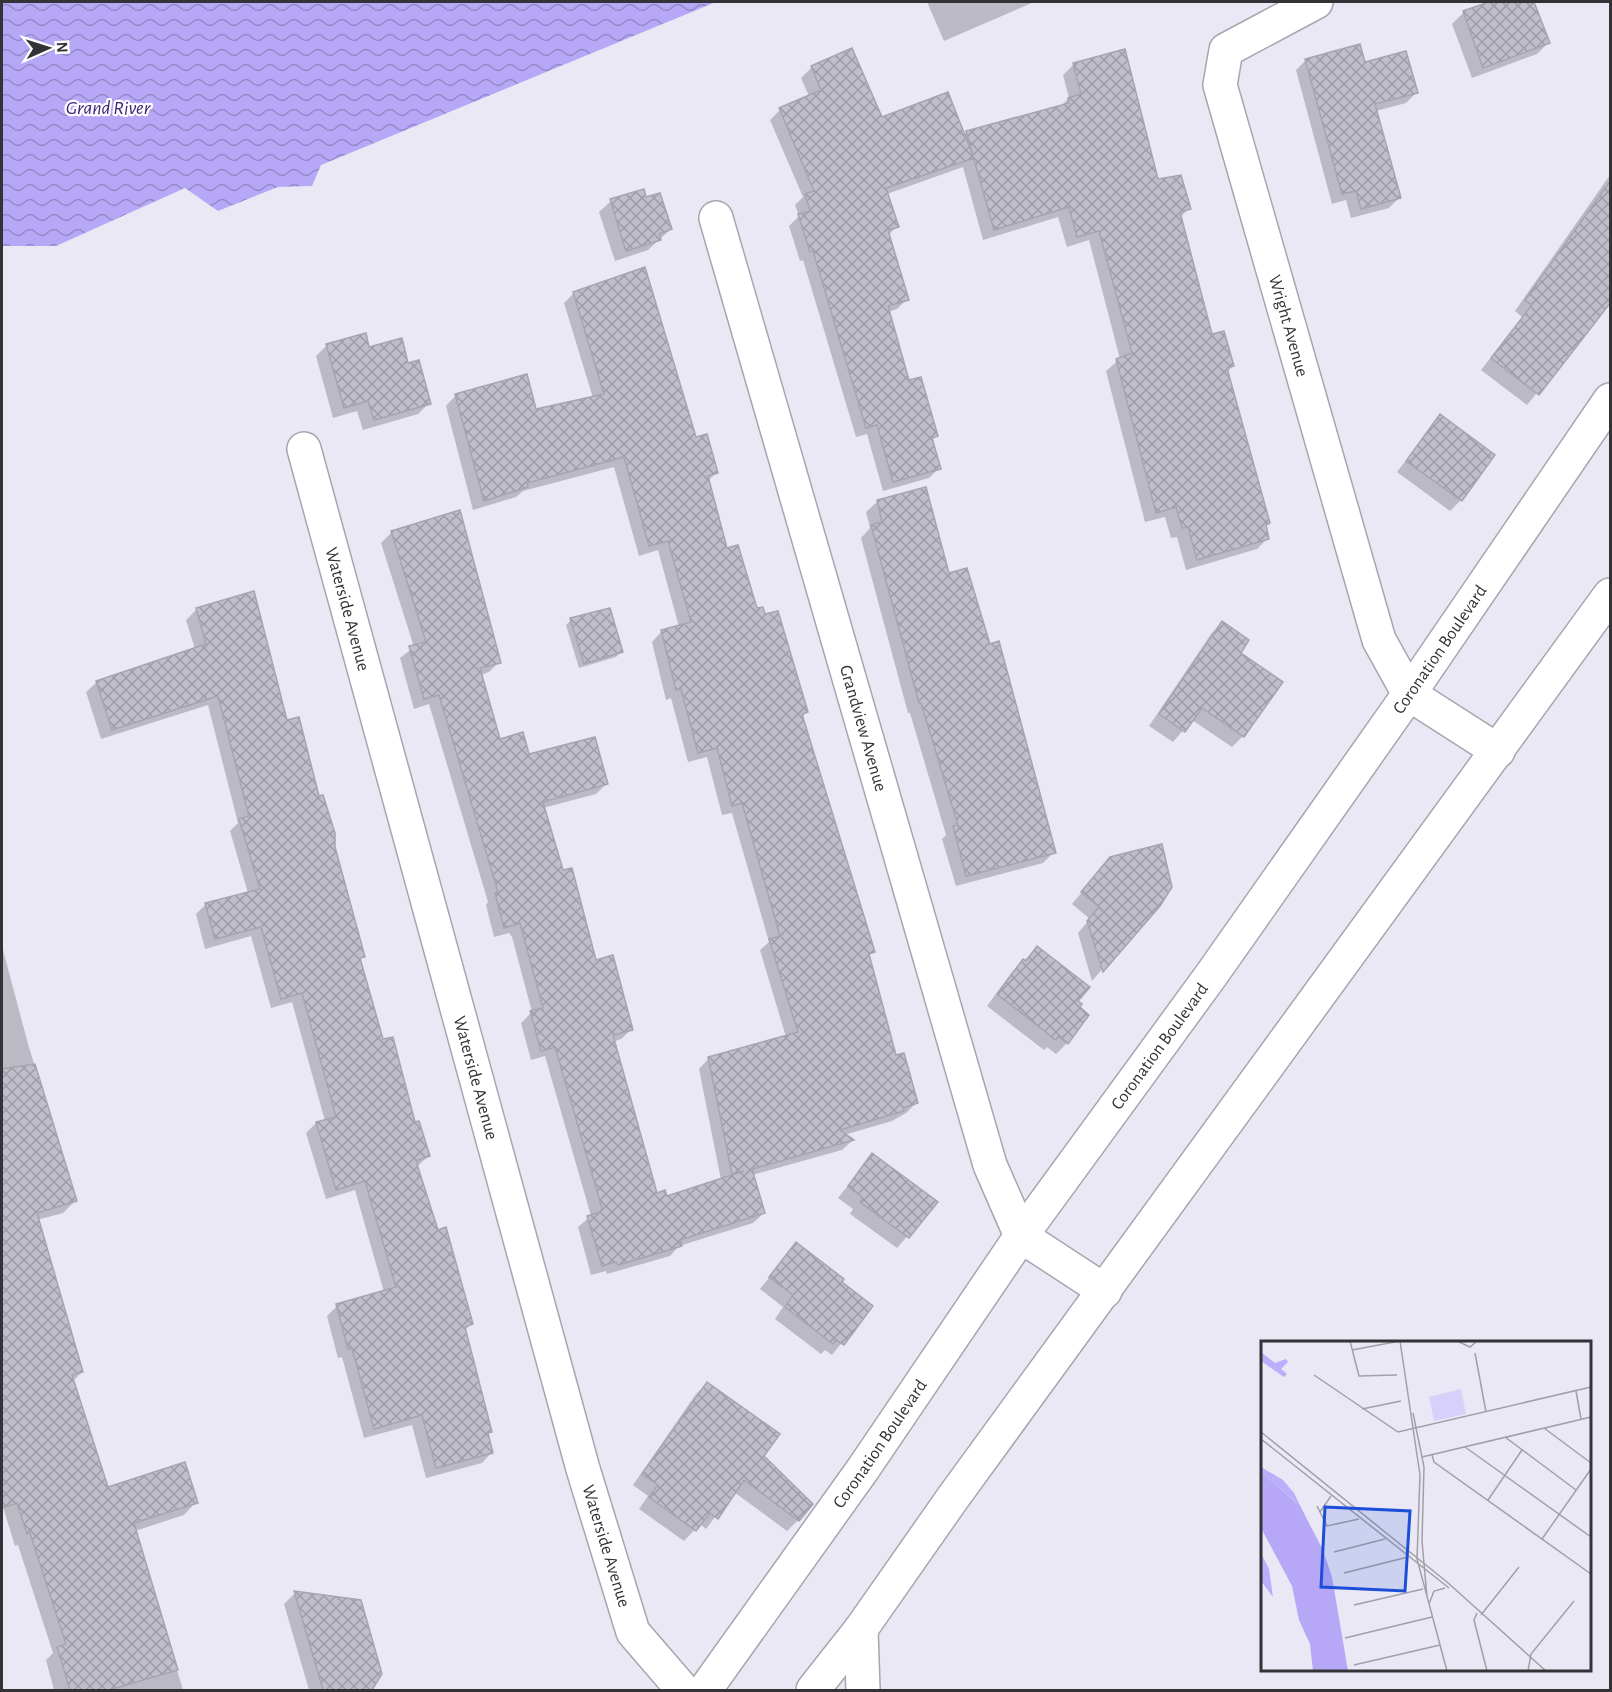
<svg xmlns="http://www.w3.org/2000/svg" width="1612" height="1692" viewBox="0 0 1612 1692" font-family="'Alegreya Sans',sans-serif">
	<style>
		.water { fill: url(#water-waves) }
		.shadow { fill: #0003 }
		.building { fill: url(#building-cross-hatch); stroke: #a6a4af; stroke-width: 1.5 }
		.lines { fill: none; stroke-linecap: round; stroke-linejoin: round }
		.street-casing { stroke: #a6a5b0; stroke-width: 36 }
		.secondary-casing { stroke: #a6a5b0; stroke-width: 36 }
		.primary-casing { stroke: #a6a5b0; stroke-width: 36 }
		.street { stroke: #fff; stroke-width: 33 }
		.secondary { stroke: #fff; stroke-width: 33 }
		.primary { stroke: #fff; stroke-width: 33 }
		.labels { text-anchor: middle; stroke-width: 4.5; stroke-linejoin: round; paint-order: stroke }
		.street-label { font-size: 18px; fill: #333237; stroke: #fff }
		.water-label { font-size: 20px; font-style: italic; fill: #3c2178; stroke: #fff }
		.inset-road { fill: none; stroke: #a19fa8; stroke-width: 1.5 }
		.view { fill: #1d4ed8; fill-opacity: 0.15; stroke: #1d4ed8; stroke-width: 3 }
		.inset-edge { fill: none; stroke: #333237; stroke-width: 3 }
	</style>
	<defs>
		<pattern id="water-waves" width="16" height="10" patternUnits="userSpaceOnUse" patternTransform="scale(1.5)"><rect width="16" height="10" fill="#b6a8f6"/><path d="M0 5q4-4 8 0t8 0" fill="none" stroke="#9589c8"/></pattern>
		<pattern id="building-cross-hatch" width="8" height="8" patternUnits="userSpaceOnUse" patternTransform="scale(1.5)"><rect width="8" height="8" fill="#c0beca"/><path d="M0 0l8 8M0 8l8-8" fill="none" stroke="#9d9ba5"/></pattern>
	</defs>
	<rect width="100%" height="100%" fill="#eae8f4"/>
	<path class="water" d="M2 2H716L321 165 312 186 278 187 218 211 185 188 56 246H2Z"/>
	<path class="shadow" d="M927 2H1034L944 41Z
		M1493 2H1532L1548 43 1537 54 1472 78 1452 24 1463 13Z
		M851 50 881 119 963 136 967 132 1061 106 1069 98 1063 75 1074 64 1157 181 1189 208 1180 218 1211 336 1233 366 1227 372 1268 523 1265 527 1268 538 1257 549 1186 570 1177 537 1171 538 1165 517 1145 522 1106 371 1120 359 1089 240 1067 247 1058 217 983 240 963 167 887 194 897 227 888 235 907 299 897 309 888 312 908 382 936 436 931 441 939 468 929 478 883 491 867 434 856 437 803 260 800 261 789 226 799 216 795 205 803 197 770 120 780 110 809 96 801 78 811 68Z
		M1306 60 1364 64 1416 93 1406 103 1376 111 1399 198 1389 208 1351 218 1346 200 1332 204 1296 70Z
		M1610 175V303L1527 405 1481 370 1522 317 1515 311Z
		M645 199 671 229 648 250 615 261 599 212 611 201Z
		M574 293 695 439 716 473 708 481 726 550 807 712 802 717 873 952 868 956 895 1057 916 1103 906 1113 892 1121 844 1135 852 1141 842 1150 752 1175 764 1213 753 1223 679 1246 670 1256 607 1274 606 1271 591 1275 578 1227 591 1216 545 1056 531 1060 521 1023 532 1012 512 937 509 933 494 937 486 905 488 902 429 704 414 709 400 658 414 647 381 543 391 533 459 512 499 662 489 672 481 675 499 741 528 756 606 784 596 794 543 808 562 872 595 962 632 1029 621 1039 613 1042 656 1195 666 1198 721 1180 699 1069 709 1058 786 1037 760 950 769 942 732 813 722 815 707 757 688 762 671 698 666 700 652 642 662 631 679 627 658 550 639 556 614 467 523 491 516 497 473 510 446 406 456 395 535 411 593 398 564 303Z
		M327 345 368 349 407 364 429 403 418 414 363 430 357 411 333 418 316 356Z
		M1440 416 1461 500 1450 511 1397 472Z
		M878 501 948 575 1054 852 1043 863 956 886 942 839 946 835 910 713H908L861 538 870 528 866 512Z
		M197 609 286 722 318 798 363 956 359 961 382 1041 428 1156 417 1167 437 1231 472 1323 464 1331 491 1432 487 1435 492 1452 482 1463 426 1478 412 1425 364 1438 342 1357 338 1358 327 1316 337 1306 384 1292 355 1190 326 1199 306 1133 316 1123 325 1121 292 1002 271 1008 251 936 205 949 196 914 206 904 248 893 230 831 238 823 208 705 101 739 86 692 97 682 195 649 186 620Z
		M571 620 622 651 616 657 579 668 566 625Z
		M1222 623 1239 653 1243 736 1232 747 1192 720 1173 742 1149 726 1211 634Z
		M1111 858 1158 905 1092 981 1078 933 1090 919 1072 904Z
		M2 946 28 1044 76 1200 63 1213 37 1220 82 1372 73 1381 107 1488 196 1502 184 1515 135 1531 183 1690H54L46 1660 53 1653 18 1545 15 1546 2 1504Z
		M1037 948 1076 1002 1067 1043 1056 1054 1047 1047 1044 1050 987 1006 1012 972Z
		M872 1155 936 1203 897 1248 850 1214 853 1209 838 1198Z
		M796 1244 871 1306 832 1355 825 1350 821 1354 775 1319 783 1307 760 1289Z
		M707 1383 762 1456 798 1520 787 1531 734 1492 706 1529 700 1524 684 1541 639 1509 648 1496 633 1485 696 1394Z
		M295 1593 380 1674 370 1690H309L284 1604Z"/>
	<path class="building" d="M1489 2H1534L1550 43 1483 68 1463 11Z
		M1360 44 1365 62 1406 51 1418 93 1375 104 1401 198 1361 209 1356 191 1342 194 1305 59Z
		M852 48 882 117 948 92 974 158 886 188 899 227 888 230 909 300 888 306 909 380 921 377 938 436 932 438 941 469 893 482 877 425 866 428 813 251 810 252 798 214 810 211 805 194 814 191 779 108 821 90 811 66Z
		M1125 49 1158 179 1181 175 1191 209 1180 212 1212 334 1224 331 1234 366 1227 368 1270 523 1266 525 1269 539 1197 560 1188 527 1182 528 1176 507 1156 513 1116 359 1132 353 1099 231 1077 237 1069 207 994 230 966 131 1069 103 1068 98 1081 94 1073 63Z
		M1611 180V302L1539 395 1491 358 1532 305 1525 300Z
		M644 189 646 197 660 193 672 229 659 234 661 240 626 251 610 199Z
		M645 267 696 437 707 434 718 473 708 476 727 548 738 545 757 608 763 607 765 614 778 611 808 712 802 714 875 952 869 954 896 1055 904 1053 918 1103 903 1108 904 1111 840 1130 854 1140 752 1169 765 1213 680 1240 682 1246 618 1265 616 1262 602 1266 587 1216 600 1212 602 1208 555 1047 541 1051 530 1011 543 1008 521 927 520 923 504 928 495 893 498 892 439 695 424 699 409 646 426 642 391 531 460 510 501 663 480 668 500 739 523 732 529 754 595 737 608 784 543 802 563 870 572 868 596 960 613 955 633 1030 613 1035 657 1193 665 1190 667 1196 744 1171 732 1174 708 1057 798 1032 769 939 780 936 742 803 732 806 717 748 698 753 681 689 676 690 661 630 691 622 668 541 649 546 624 457 527 483 528 487 484 501 455 394 527 374 536 409 604 394 573 292Z
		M366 333 369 347 402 338 408 363 419 360 431 404 374 420 368 401 344 408 326 344Z
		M1440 414 1495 455 1462 501 1406 461Z
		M926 487 949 573 967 568 990 644 999 641 1056 853 966 876 953 826 958 825 921 703H919L871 525 882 522 877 500Z
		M254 591 287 720 299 717 319 796 323 795 335 833V847L365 957 360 958 383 1039 393 1037 415 1122 419 1121 430 1156 416 1161 438 1230 446 1227 473 1324 465 1327 492 1432 488 1433 493 1453 436 1468 422 1415 374 1429 352 1348 348 1349 336 1304 396 1287 365 1181 336 1190 316 1122 336 1117 302 993 281 999 261 927 215 939 205 903 260 889 239 819 249 816 218 696 112 730 96 681 206 644 196 608Z
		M610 608 623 652 584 664 570 618Z
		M1222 621 1249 640 1241 653 1283 682 1244 737 1202 708 1185 732 1159 714Z
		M1162 844 1172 887 1160 906 1103 972 1087 921 1099 907 1081 892 1110 857Z
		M1037 946 1090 987 1078 1001 1082 1004 1080 1007 1089 1015 1068 1044 1058 1036 1056 1040 997 994 1023 959 1026 961Z
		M35 1064 77 1201 37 1213 83 1372 72 1375 108 1487 185 1462 198 1503 134 1523 178 1670 109 1690H70L57 1647 66 1644 30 1533 27 1534 17 1503 2 1508V1069Z
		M872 1153 938 1202 909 1238 860 1202 863 1198 848 1186Z
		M796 1242 844 1279 842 1282 873 1306 844 1345 836 1340 833 1344 785 1307 793 1295 769 1277Z
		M707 1382 780 1434 764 1456 813 1504 799 1521 744 1480 718 1519 710 1513 696 1531 649 1497 658 1485 642 1474Z
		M294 1591 361 1600 382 1674 372 1690H323Z"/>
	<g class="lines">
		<defs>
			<g id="street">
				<path id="s1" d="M1316 2 1226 50 1220 85 1379 640 1409 694"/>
				<path id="s2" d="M716 218 990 1165 1021 1236"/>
				<path id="s3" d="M304 449 583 1469 633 1632 683 1690"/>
			</g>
			<g id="secondary">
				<path d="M1409 694 1498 751"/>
				<path d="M1021 1236 1105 1291"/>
				<path id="s4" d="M705 1690 863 1469 1021 1236 1212 974 1409 694 1610 400"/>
				<path d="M813 1690 861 1629 952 1499 1610 595"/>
			</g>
			<path id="primary" d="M861 1629 863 1690"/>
		</defs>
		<use href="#street" class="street-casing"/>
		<use href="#secondary" class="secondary-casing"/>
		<use href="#primary" class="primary-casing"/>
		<use href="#street" class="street"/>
		<use href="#secondary" class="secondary"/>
		<use href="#primary" class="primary"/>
	</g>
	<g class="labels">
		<g class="street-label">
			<text dy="6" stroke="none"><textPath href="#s1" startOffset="388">Wright Avenue</textPath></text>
			<text dy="6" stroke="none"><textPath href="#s3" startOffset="166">Waterside Avenue</textPath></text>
			<text dy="6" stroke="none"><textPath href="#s4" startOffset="1274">Coronation Boulevard</textPath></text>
			<text dy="6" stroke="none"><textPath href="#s2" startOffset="531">Grandview Avenue</textPath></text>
			<text dy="6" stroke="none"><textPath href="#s4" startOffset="788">Coronation Boulevard</textPath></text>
			<text dy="6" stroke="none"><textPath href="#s3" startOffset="652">Waterside Avenue</textPath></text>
			<text dy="6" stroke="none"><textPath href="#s4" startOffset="302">Coronation Boulevard</textPath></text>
			<text dy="6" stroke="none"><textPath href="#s3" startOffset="1138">Waterside Avenue</textPath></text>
		</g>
		<g class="water-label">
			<text x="108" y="114">Grand River</text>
		</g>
	</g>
	<g transform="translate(1261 1341)">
		<rect width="330" height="330" fill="#eae8f4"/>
		<path d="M0 11 14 22 25 18 27 21 20 28 26 33 23 36 0 20ZM0 126 22 139 33 152 48 183 35 161 0 131ZM0 212 8 228 12 256 0 240Z" fill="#bbaefb"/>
		<path d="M200 48 205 73 173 80 168 56Z" fill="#d6d0fb"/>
		<path d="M0 131 39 165 62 209 71 236 87 330H52L49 303 38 279 31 245 0 187Z" fill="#b6a8f6"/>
		<path class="inset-road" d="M89 0 98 35 136 34M139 0 159 134 156 218 186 330M196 0 209 6 216 0M91 9 139 0M214 12 225 71M53 34 137 91 330 46M315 50 320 78M101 68 140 60M152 72 163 126 161 200 166 256M283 87 330 122M0 91 186 241 285 330M244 96 315 149M0 98 188 247M204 106 330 196M171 114 173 121 330 233M161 116 330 76M227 159 261 109M56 165 66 185 98 178M59 171 70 155M281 198 330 128M73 211 124 198M83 232 147 216M168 263 173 250 184 247M93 264 162 248M216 272 213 279 226 330M220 274 258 226M84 297 171 276M93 324 179 304M267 330 270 313 313 260"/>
		<path class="view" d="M64 166 149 170 144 250 60 246Z"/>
		<rect width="330" height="330" class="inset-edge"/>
	</g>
	<rect width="1612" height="1692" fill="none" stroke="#333237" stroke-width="6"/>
	<g transform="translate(48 48) rotate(87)" stroke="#ffffff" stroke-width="4.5" paint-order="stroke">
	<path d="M0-4.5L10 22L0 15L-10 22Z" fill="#333237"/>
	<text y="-9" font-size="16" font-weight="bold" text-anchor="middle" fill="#333237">N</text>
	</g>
</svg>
